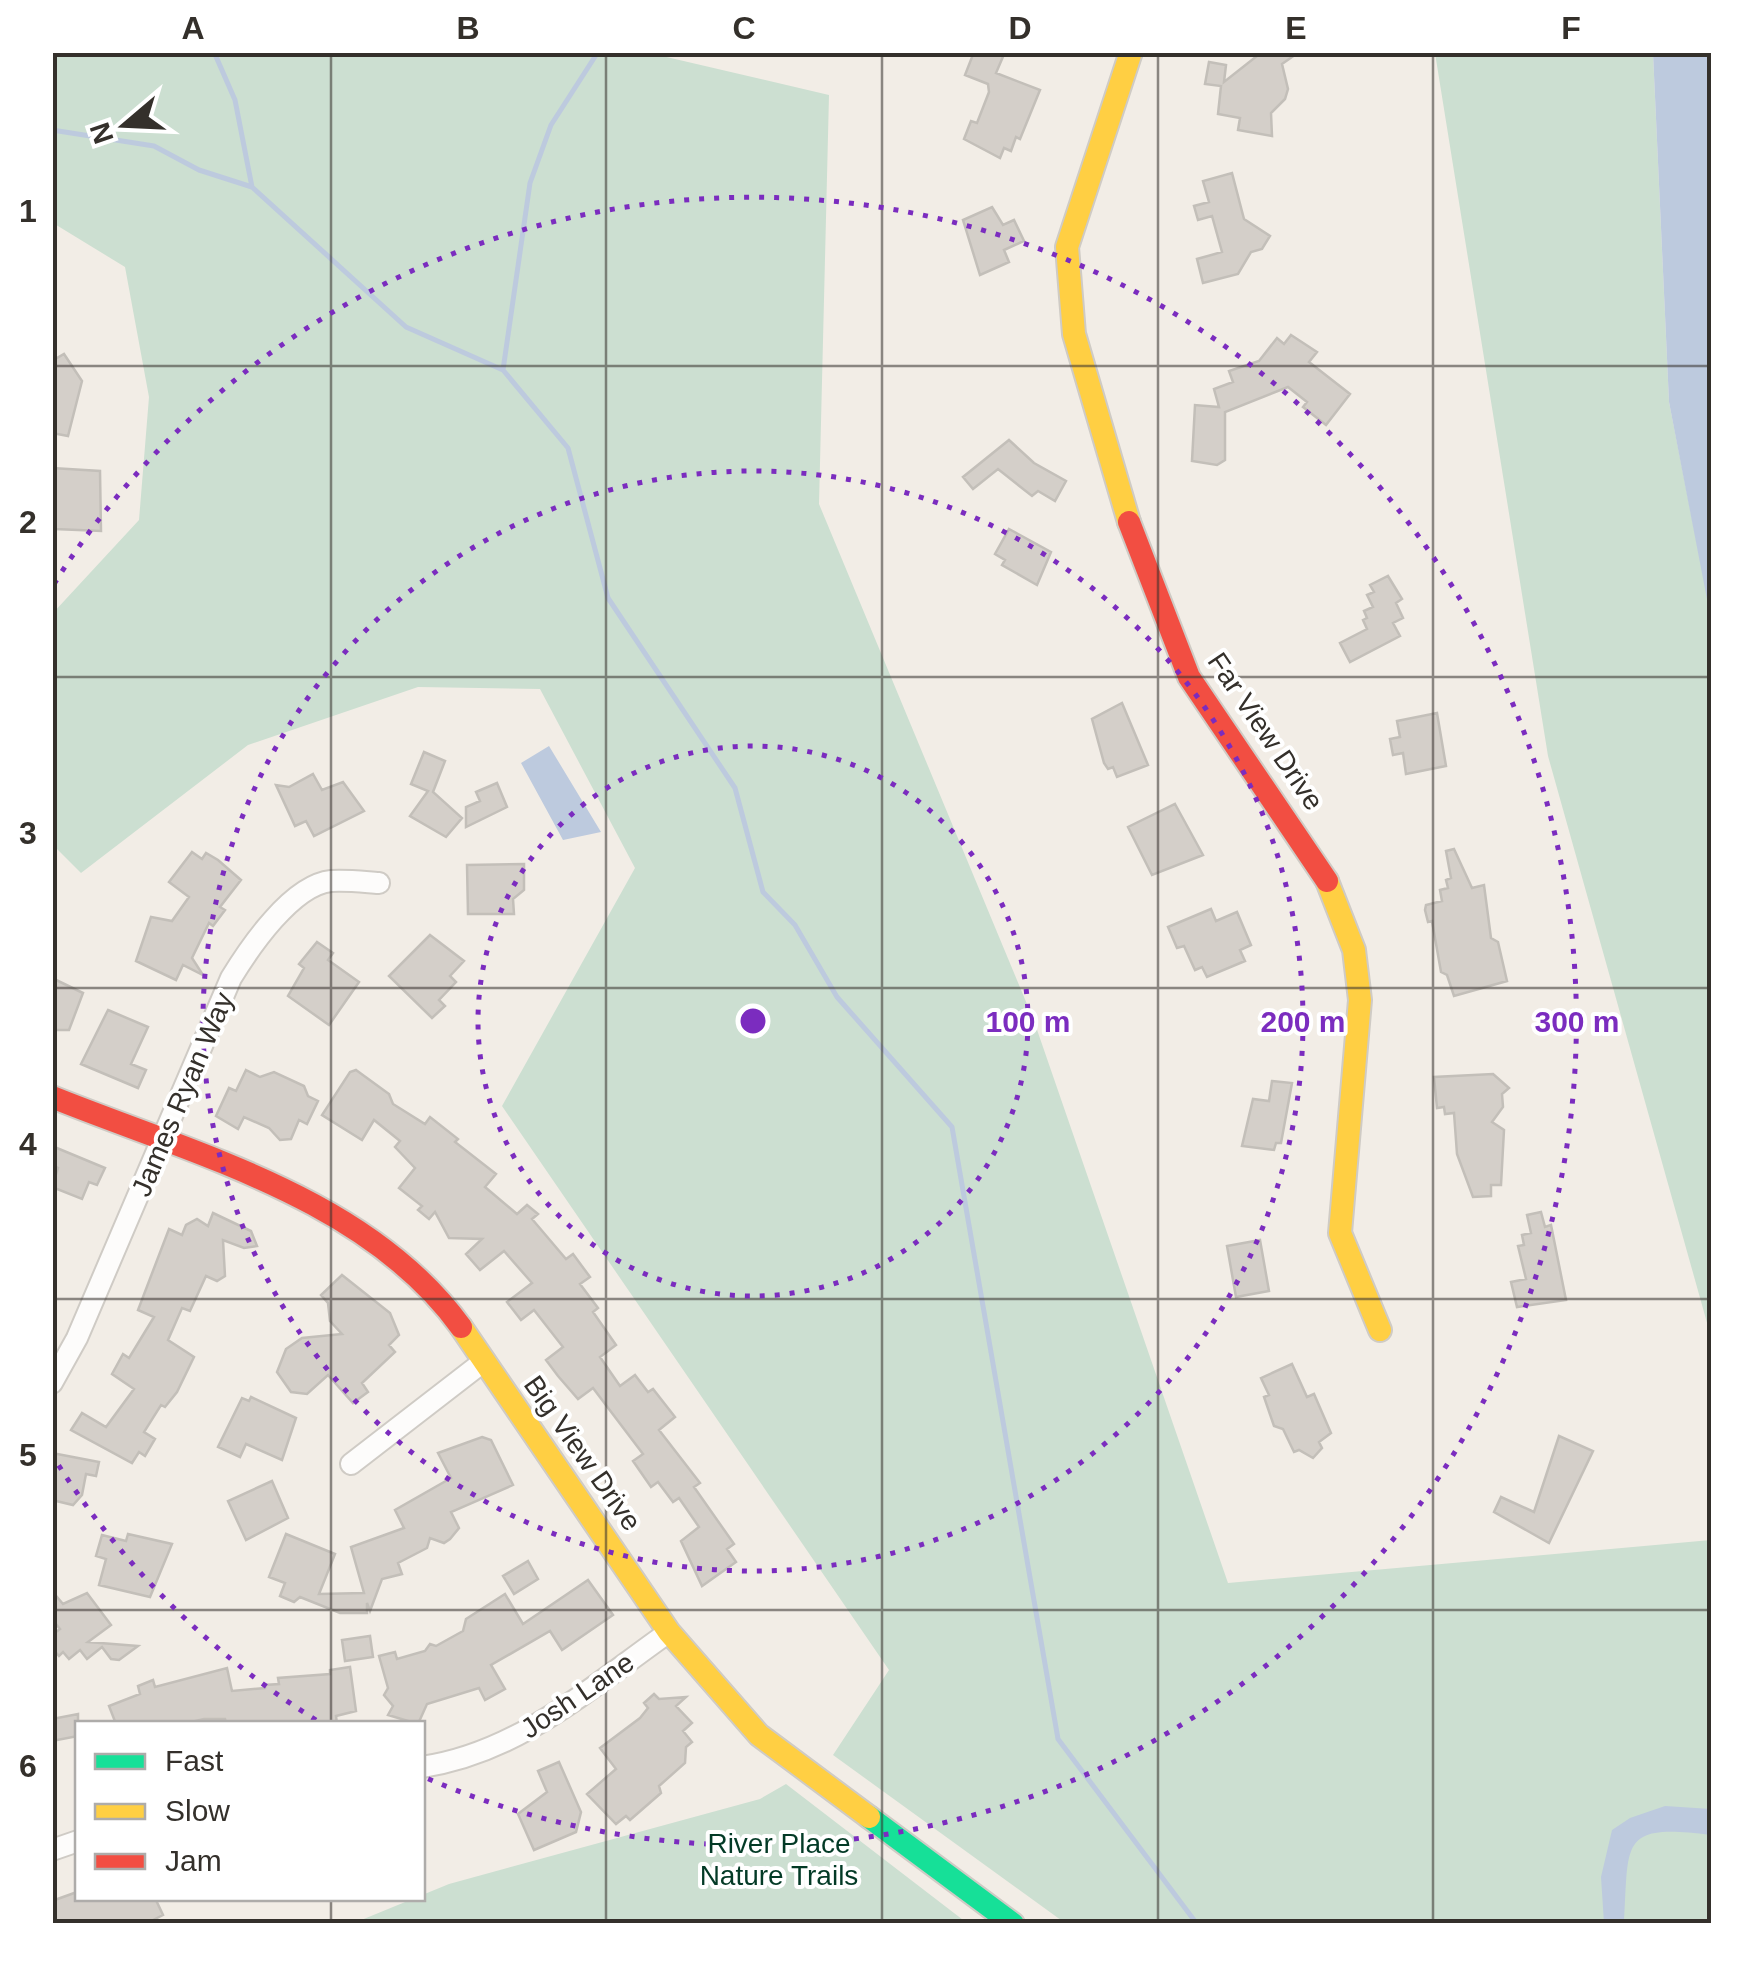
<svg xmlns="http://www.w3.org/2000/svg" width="1764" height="1976" viewBox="0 0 1764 1976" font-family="Helvetica,sans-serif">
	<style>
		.green { fill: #ccdfd1 }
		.water { fill: #bdcade }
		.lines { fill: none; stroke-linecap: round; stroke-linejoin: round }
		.stream { stroke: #bdcade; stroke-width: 5 }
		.building { fill: #d4cfc9; stroke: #c3bfb9; stroke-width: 2.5 }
		.street-casing { stroke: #cfcbc5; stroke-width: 24 }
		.fast-casing { stroke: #cfcbc5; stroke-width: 26 }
		.slow-casing { stroke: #cfcbc5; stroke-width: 26 }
		.jam-casing { stroke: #cfcbc5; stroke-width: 26 }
		.street { stroke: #fdfcfb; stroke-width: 20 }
		.fast { stroke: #16e098; stroke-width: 22 }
		.slow { stroke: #ffcf43; stroke-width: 22 }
		.jam { stroke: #f24e42; stroke-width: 22 }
		.grid { fill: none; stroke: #34302b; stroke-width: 2.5; stroke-opacity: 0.55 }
		.ring { fill: none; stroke: #7b2cbf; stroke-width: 5; stroke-dasharray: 5 10 }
		.labels { text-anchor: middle; stroke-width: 8; stroke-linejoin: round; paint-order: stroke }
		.street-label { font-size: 28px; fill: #34302b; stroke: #fff }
		.park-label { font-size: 28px; fill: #033a26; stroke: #fff }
		.centre { fill: #7b2cbf; stroke: #fff; stroke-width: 5 }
		.ring-label { font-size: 30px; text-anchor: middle; font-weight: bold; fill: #7b2cbf; stroke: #fff; stroke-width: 8; stroke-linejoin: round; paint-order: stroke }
		.neatline { fill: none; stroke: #34302b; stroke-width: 4 }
		.grid-label { font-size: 32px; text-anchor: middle; font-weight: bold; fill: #34302b }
	</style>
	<rect width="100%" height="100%" fill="#f2ede6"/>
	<path class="green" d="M645 52 829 95 819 504 1034 1021 1228 1583 1711 1540V1923H1065L833 1755 889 1670 502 1106 635 868 540 689 418 687 248 745 81 873 53 845V613L139 520 149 397 125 267 53 223V53Z
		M1435 53H1653L1669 402 1712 620 1711 1337 1548 756Z
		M786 1784 967 1923H354L449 1884 760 1799Z"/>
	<path class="water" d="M1653 53H1711V620L1669 402Z
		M549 746 601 832 563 840 521 763Z
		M1665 1806 1711 1809V1835C1619 1823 1629 1842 1624 1923H1604L1601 1877 1612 1830 1630 1818Z"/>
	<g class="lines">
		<path class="stream" d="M214 52 235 100 252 187 406 327 503 370
			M598 52 551 125 530 183 503 370 568 448 608 598 735 788 763 892 795 925 837 997 952 1127 1058 1739 1197 1924
			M52 130 154 146 199 170 252 187"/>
	</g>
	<path class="building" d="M974 52H1005L996 73 1040 90 1020 139 1016 137 1011 151 1004 148 1000 158 964 139 971 121 977 123 989 92 988 84 965 75Z
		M1262 52H1299L1282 64 1288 89 1285 99 1271 113 1272 136 1238 130 1240 118 1218 114 1221 86 1205 84 1209 62 1226 65 1224 82Z
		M1232 173 1244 219 1270 236 1262 249 1251 252 1238 274 1203 283 1197 259 1222 252 1212 216 1198 220 1194 206 1209 202 1203 181Z
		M992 207 1003 225 1014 220 1024 241 1004 250 1009 262 980 275 963 220Z
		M1291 335 1317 352 1309 362 1350 394 1326 425 1303 407 1307 402 1288 387 1225 412V460L1217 465 1192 461 1195 405 1219 407 1214 389 1233 382 1229 371 1259 361 1277 338 1284 344Z
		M64 354 82 381 68 436 52 433V361Z
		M1009 440 1034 463 1066 481 1055 501 1038 491 1032 496 998 469 973 489 963 477Z
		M52 468 100 471 101 531 55 529Z
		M1009 529 1051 552 1037 585 1002 565 1005 560 995 554Z
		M1388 576 1402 599 1396 603 1403 618 1393 623 1400 636 1350 662 1340 643 1367 629 1363 620 1367 618 1364 611 1373 607 1367 595 1374 592 1370 585Z
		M1122 703 1148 765 1117 777 1113 767 1108 769 1104 763 1092 719Z
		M1437 713 1446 766 1406 774 1403 753 1393 755 1390 739 1400 737 1397 721Z
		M424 752 445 761 433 792 462 818 446 837 410 816 428 791 411 784Z
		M313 774 322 790 343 782 364 811 314 836 306 821 295 826 276 785 289 787Z
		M497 783 507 807 466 827V807L480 801 476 792Z
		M1175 804 1203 855 1152 875 1128 827Z
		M1454 849 1472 888 1484 885 1491 938 1498 942 1507 981 1454 996 1447 975 1441 972 1432 921 1428 922 1425 910 1426 905 1442 901 1440 890 1448 888 1446 880 1451 878 1446 851Z
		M192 852 202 859 206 853 218 860 241 880 220 907 225 910 213 926 209 923 192 958 203 975 183 965 176 980 136 961 151 917 172 921 189 897 169 882Z
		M524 864V890L513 899 514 914H468L467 865Z
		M1211 909 1216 921 1237 912 1251 945 1240 950 1245 961 1207 977 1202 967 1195 970 1184 946 1177 948 1168 927Z
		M430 935 464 961 450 976 456 982 439 1000 445 1006 432 1018 389 976Z
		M317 942 333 953 328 960 359 982 329 1025 288 996 304 968 299 964Z
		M52 978 83 993 69 1030H52Z
		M108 1010 148 1027 131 1064 146 1070 138 1088 81 1064Z
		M246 1070 260 1077 274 1072 304 1086 308 1096 318 1101 307 1124 299 1120 291 1139 280 1140 269 1128 244 1117 238 1129 216 1116 229 1088 236 1091Z
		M356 1070 389 1094 393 1104 425 1124 430 1117 458 1139 455 1142 496 1174 485 1187 517 1214 527 1205 538 1214 532 1219 566 1259 573 1254 590 1277 580 1284 598 1308 593 1312 616 1345 600 1357 620 1386 635 1375 648 1392 653 1389 675 1417 659 1430 700 1483 694 1487 734 1544 727 1549 736 1562 702 1586 681 1541 699 1527 679 1498 673 1502 658 1482 651 1487 633 1461 643 1454 593 1388 578 1399 558 1376 546 1360 563 1347 534 1310 521 1320 507 1302 532 1283 504 1251 480 1270 466 1254 482 1239 449 1238 435 1212 429 1219 418 1210 422 1206 399 1188 415 1168 395 1147 400 1141 374 1120 362 1140 322 1115 350 1072Z
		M1493 1074 1509 1088 1502 1094 1503 1107 1492 1122 1504 1130 1501 1185H1491V1196L1473 1197 1457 1154 1454 1113 1445 1114 1444 1107 1437 1108 1434 1077Z
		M1272 1081 1292 1083 1281 1143H1276L1274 1150 1242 1146 1253 1099 1269 1101Z
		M52 1146 105 1168 97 1185 89 1182 82 1199 52 1187 58 1168 52 1165Z
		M1541 1212 1545 1227 1551 1225 1566 1300 1517 1307 1511 1282 1526 1279 1518 1246 1524 1245 1522 1235 1531 1233 1527 1215Z
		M213 1213 251 1231 257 1246 244 1248 223 1240 225 1276 217 1281 206 1276 190 1311 182 1308 168 1340 194 1357 177 1392 165 1407 161 1405 144 1432 155 1439 145 1456 139 1452 132 1463 71 1430 82 1413 106 1427 134 1389 112 1374 123 1354 129 1358 154 1317 138 1310 169 1229 182 1235 186 1225 197 1219 208 1226Z
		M1260 1240 1269 1291 1236 1297 1227 1246Z
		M342 1275 390 1313 399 1335 389 1345 395 1352 362 1383 368 1392 353 1403 328 1375 307 1394 291 1392 277 1372 286 1349 302 1338 342 1334 330 1321 328 1303 321 1295Z
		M1292 1364 1307 1397 1314 1394 1331 1433 1319 1442 1322 1448 1313 1458 1299 1450 1294 1452 1283 1429 1274 1426 1264 1397 1269 1395 1261 1378Z
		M251 1397 296 1418 282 1460 246 1444 240 1457 218 1447 242 1398 249 1401Z
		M1559 1436 1593 1451 1549 1543 1494 1512 1501 1497 1534 1512Z
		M482 1437 491 1440 513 1485 451 1512 459 1528 450 1539 444 1543 430 1538 427 1548 398 1563 402 1574 382 1579 370 1611 367 1603V1613H340L300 1597 294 1602 280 1596 285 1583 269 1577 286 1534 335 1554 319 1594 364 1593 351 1547 404 1528 395 1510 451 1478 438 1453Z
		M52 1453 99 1462 96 1476 86 1474 82 1495 73 1505 52 1500Z
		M272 1481 288 1518 246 1540 228 1501Z
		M128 1534 172 1544 150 1597 99 1585 106 1559 96 1556 102 1535 126 1541Z
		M528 1561 538 1579 514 1594 503 1576Z
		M588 1580 613 1615 562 1650 550 1631 491 1665 505 1689 485 1700 479 1688 427 1704 418 1724 388 1715 393 1706 384 1695 388 1688 379 1656 395 1652 397 1659 425 1651 430 1644 436 1646 463 1631 466 1619 505 1594 523 1624Z
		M52 1591 63 1604 87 1593 111 1625 88 1642 138 1646 119 1660 111 1659 102 1647 87 1659 80 1650 69 1659 63 1652 59 1656 52 1648V1635L60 1629 52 1619Z
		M370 1636 373 1657 345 1661 342 1640Z
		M350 1667 356 1711 336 1716 337 1724H226L225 1719H204L183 1724H116L109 1706 140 1694 138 1686 153 1680 155 1687 227 1668 232 1691 265 1688V1685L279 1684 278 1678 330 1674V1670Z
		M654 1694 659 1699 686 1697 676 1706 692 1723 683 1731 692 1742 686 1747 685 1763 659 1786 661 1793 630 1820 626 1816 616 1824 587 1794 616 1769 600 1748 640 1718 648 1708 644 1703Z
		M78 1714V1736L52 1741V1719Z
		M559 1762 581 1812 576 1832 534 1850 518 1814 547 1792 538 1771Z
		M77 1892 78 1898H155L163 1915 145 1924H52V1901Z"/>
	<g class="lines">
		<defs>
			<path id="street" d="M52 1383 77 1338 231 978C250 947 292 885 331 881 347 880 364 882 379 883
				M351 1464 483 1362
				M422 1767C519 1753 592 1686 669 1632
				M52 1850 78 1841"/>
			<path id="fast" d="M869 1817 1013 1924"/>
			<path id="slow" d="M1129 522 1074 334 1067 247 1131 52
				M1327 881 1354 950 1360 1000 1340 1233 1380 1330
				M461 1327 669 1632 759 1735 869 1817"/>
			<path id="jam" d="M1129 522 1189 677 1327 881
				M52 1097C193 1154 368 1198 461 1327"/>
		</defs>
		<use href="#street" class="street-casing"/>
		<use href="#fast" class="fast-casing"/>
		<use href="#slow" class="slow-casing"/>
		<use href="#jam" class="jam-casing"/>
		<use href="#street" class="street"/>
		<use href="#fast" class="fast"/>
		<use href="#slow" class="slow"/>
		<use href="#jam" class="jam"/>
	</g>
	<path class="grid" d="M331 52V1724M606 52V1924M882 52V1924M1158 52V1924M1433 52V1924M52 366H1712M52 677H1712M52 988H1712M52 1299H1712M52 1610H1712M331 1898V1924"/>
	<g class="ring">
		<circle cx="753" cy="1021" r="275"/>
		<circle cx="753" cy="1021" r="550"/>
		<path d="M316 1720A824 824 0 0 1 54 1458M54 584A824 824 0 1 1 424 1777"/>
	</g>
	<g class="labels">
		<g class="street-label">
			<text transform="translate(1266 731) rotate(56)" y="10">Far View Drive</text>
			<text transform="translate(182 1094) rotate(-67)" y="10">James Ryan Way</text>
			<text transform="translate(583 1453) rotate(55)" y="10">Big View Drive</text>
			<text transform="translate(577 1695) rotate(-34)" y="10">Josh Lane</text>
		</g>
		<g class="park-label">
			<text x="779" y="1853">River Place<tspan x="779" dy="32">Nature Trails</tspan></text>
		</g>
	</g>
	<circle cx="753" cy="1021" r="15" class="centre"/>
	<g class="ring-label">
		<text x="1028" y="1032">100 m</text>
		<text x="1303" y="1032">200 m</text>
		<text x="1577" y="1032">300 m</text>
	</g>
	<rect width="1764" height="1976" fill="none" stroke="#ffffff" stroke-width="110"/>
	<rect x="75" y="1721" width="350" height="180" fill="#ffffff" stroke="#aeacaa" stroke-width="2.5"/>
	<rect x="95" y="1754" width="50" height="15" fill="#16e098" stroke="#aeacaa" stroke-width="2.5"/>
	<text x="165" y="1771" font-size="30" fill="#34302b">Fast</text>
	<rect x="95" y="1804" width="50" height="15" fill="#ffcf43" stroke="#aeacaa" stroke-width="2.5"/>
	<text x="165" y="1821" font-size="30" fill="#34302b">Slow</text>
	<rect x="95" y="1854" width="50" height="15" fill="#f24e42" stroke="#aeacaa" stroke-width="2.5"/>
	<text x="165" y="1871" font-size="30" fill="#34302b">Jam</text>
	<g transform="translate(125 125) rotate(251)" stroke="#ffffff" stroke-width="8" paint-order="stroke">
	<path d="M0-8L18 38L0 25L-18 38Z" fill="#34302b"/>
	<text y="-15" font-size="28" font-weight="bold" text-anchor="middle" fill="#34302b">N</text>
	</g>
	<rect x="55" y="55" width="1654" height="1866" class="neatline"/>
	<g class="grid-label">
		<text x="193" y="39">A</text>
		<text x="468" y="39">B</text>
		<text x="744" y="39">C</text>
		<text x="1020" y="39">D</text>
		<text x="1296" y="39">E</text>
		<text x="1571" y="39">F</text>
		<text x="28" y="222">1</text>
		<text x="28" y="533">2</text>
		<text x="28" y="844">3</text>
		<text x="28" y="1155">4</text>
		<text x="28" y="1466">5</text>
		<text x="28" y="1777">6</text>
	</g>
</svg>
